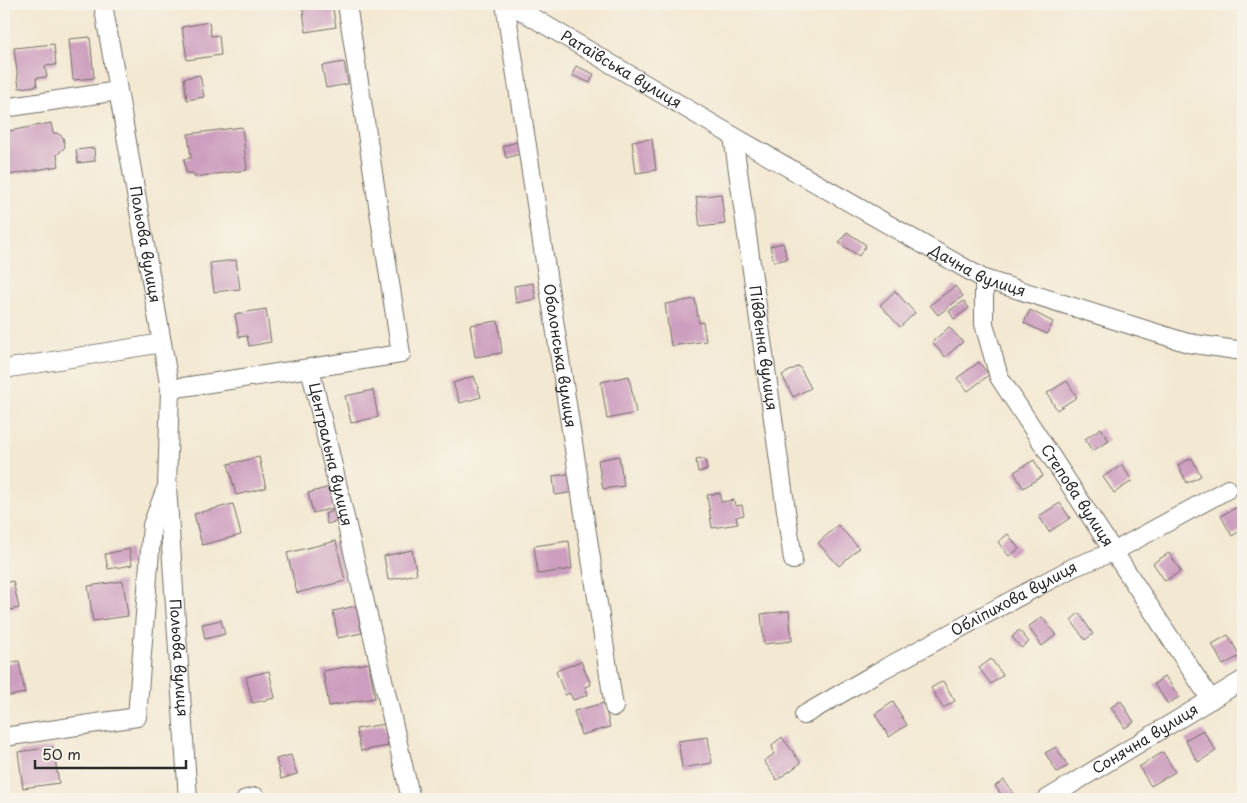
<svg xmlns="http://www.w3.org/2000/svg" width="1247" height="803" viewBox="0 0 1247 803" font-family="'Playpen Sans',sans-serif">
	<style>
		.building { fill: #cc9dbe }
		.lines { fill: none; stroke-linecap: round; stroke-linejoin: round }
		.street-casing { stroke: #716d65; stroke-width: 20 }
		.street { stroke: #fff; stroke-width: 18 }
		.labels { text-anchor: middle; stroke-width: 4.5; stroke-linejoin: round; paint-order: stroke }
		.street-label { font-size: 15px; fill: #2b2b2b; stroke: #f7f3e8 }
	</style>
	<rect width="100%" height="100%" fill="#f7f3e8"/>
	<filter id="ink" filterUnits="userSpaceOnUse"><feTurbulence type="fractalNoise" baseFrequency=".02" numOctaves="2"/><feDisplacementMap in="SourceGraphic" scale="10" xChannelSelector="R" yChannelSelector="G"/><feConvolveMatrix kernelMatrix="1 2 1 2 8 2 1 2 1" color-interpolation-filters="sRGB"/></filter>
	<filter id="wash" filterUnits="userSpaceOnUse"><feTurbulence type="fractalNoise" baseFrequency=".0096" numOctaves="4" result="noise"/><feDisplacementMap in="SourceGraphic" scale="20" xChannelSelector="R" yChannelSelector="G"/><feGaussianBlur stdDeviation="1.12" result="paint"/><feColorMatrix in="noise" values="0 0 0 0 0 0 0 0 0 0 0 0 0 0 0 0 0 1.4 0 .05"/><feComposite in="paint" operator="in"/></filter>
	<g filter="url(#wash)">
		<rect width="100%" height="100%" fill="#f3e8d2"/>
		<g id="blocks">
			<path class="building" d="M302 4H332L336 27 306 32Z
				M209 22 211 36 219 35 221 55 187 60 182 27Z
				M90 37 94 78 73 80 69 39Z
				M54 44 56 65 45 66 47 77 36 78 37 86 19 88 14 48Z
				M344 62 348 84 326 88 322 66Z
				M576 66 594 74 590 83 572 75Z
				M200 75 204 97 187 100 184 78Z
				M51 123 53 133H57L63 137 65 147 57 155 59 166 9 175 4 132Z
				M242 127 247 170 194 177 193 173H186L184 159 191 158 188 134Z
				M652 139 656 170 636 173 632 141Z
				M520 141 523 153 506 158 503 146Z
				M94 148 95 161 78 163 76 150Z
				M721 194 725 224 700 227 696 197Z
				M847 232 866 245 859 256 839 243Z
				M783 243 787 259 774 262 770 246Z
				M236 260 240 289 214 292 210 263Z
				M533 283 536 299 516 303 514 286Z
				M955 286 963 296 938 315 930 305Z
				M895 291 915 313 900 327 880 305Z
				M695 299 699 323 703 322 706 341 671 346 665 304Z
				M964 301 969 308 954 319 949 311Z
				M266 309 271 342 249 346 247 336 239 337 235 314Z
				M1030 310 1053 322 1047 334 1024 323Z
				M498 321 502 353 475 357 470 325Z
				M949 327 963 342 945 357 932 342Z
				M979 362 989 375 968 391 957 378Z
				M799 366 811 388 793 397 782 375Z
				M474 376 481 397 460 403 453 383Z
				M629 376 636 413 607 419 601 382Z
				M1067 381 1077 397 1057 410 1047 393Z
				M373 390 378 417 351 423 345 396Z
				M1101 428 1109 441 1092 451 1085 439Z
				M619 456 624 486 603 489 598 460Z
				M259 457 266 488 236 495 228 464Z
				M1192 458 1201 476 1187 483 1178 465Z
				M705 459 707 470 698 472 696 460Z
				M1034 460 1043 476 1023 488 1014 472Z
				M1122 465 1132 481 1114 493 1103 477Z
				M573 473 575 492 555 495 553 476Z
				M333 486 338 507 313 513 308 493Z
				M720 493 721 502 734 500 735 506 742 505 744 515 736 517 738 524 712 528 707 495Z
				M1060 503 1070 518 1049 532 1039 516Z
				M233 504 241 535 202 545 194 514Z
				M1242 504 1243 529 1232 536 1221 516Z
				M338 509 342 520 327 524 325 514Z
				M838 525 859 548 839 566 818 543Z
				M1008 534 1019 549 1009 556 998 542Z
				M336 541 345 581 297 593 287 553Z
				M569 541 572 569 538 574 534 546Z
				M129 549 132 565 108 569 105 554Z
				M412 550 417 574 388 580 384 556Z
				M1169 553 1181 571 1165 581 1153 563Z
				M13 581 19 608 4 611V583Z
				M123 581 128 616 93 621 88 586Z
				M356 606 362 633 338 638 333 611Z
				M789 611 792 641 764 644 761 614Z
				M1079 613 1093 634 1085 640 1071 620Z
				M1042 617 1056 635 1042 646 1028 627Z
				M221 620 225 634 205 639 202 624Z
				M1019 630 1029 642 1021 648 1012 637Z
				M1228 635 1240 656 1223 665 1212 644Z
				M991 659 1003 675 991 684 979 668Z
				M19 661 25 693 4 697V664Z
				M581 661 591 685 585 687 588 695 573 700 570 693 565 695 556 671Z
				M369 663 375 698 329 706 323 671Z
				M269 671 275 698 252 703 246 677Z
				M1165 676 1179 697 1168 704 1154 684Z
				M943 681 955 701 943 708 931 688Z
				M1121 701 1134 722 1125 728 1111 707Z
				M893 702 907 725 889 737 875 714Z
				M604 703 610 727 581 735 574 711Z
				M384 724 388 746 361 751 356 729Z
				M1203 730 1216 751 1198 762 1185 740Z
				M708 737 712 763 682 768 678 741Z
				M782 737 801 763 777 780 764 761 774 754 772 745Z
				M53 747 59 783 23 788 18 752Z
				M1056 747 1068 766 1057 772 1045 753Z
				M1163 752 1175 772 1151 786 1139 767Z
				M291 755 297 774 281 779 276 759Z
				M1004 780 1017 799H1005L995 786Z"/>
		</g>
	</g>
	<g filter="url(#ink)">
		<use href="#blocks" fill-opacity="0" stroke="#716d65" stroke-width="1"/>
		<g class="lines">
			<defs>
				<g id="street">
					<path id="s1" d="M103 4 170 389 167 486 188 799"/>
					<path id="s2" d="M347 4 401 354 310 368 411 799"/>
					<path id="s3" d="M505 4 614 707"/>
					<path id="s4" d="M510 4 733 136 984 279 1188 343 1243 351"/>
					<path d="M4 108 118 91"/>
					<path id="s5" d="M733 136 793 560"/>
					<path id="s6" d="M984 279V324L999 377 1211 700"/>
					<path d="M4 369 162 343"/>
					<path d="M170 389 310 368"/>
					<path id="s7" d="M804 715 878 672 1074 567 1113 552 1228 489"/>
					<path d="M4 737 137 717 152 525 165 491"/>
					<path d="M246 799 256 797 257 799"/>
					<path id="s8" d="M1047 799 1243 680"/>
				</g>
			</defs>
			<use href="#street" class="street-casing"/>
			<use href="#street" class="street"/>
		</g>
	</g>
	<g class="labels">
		<g class="street-label">
			<text dy="5" stroke="none"><textPath href="#s4" startOffset="129">Ратаївська вулиця</textPath></text>
			<text dy="5" stroke="none"><textPath href="#s1" startOffset="244">Польова вулиця</textPath></text>
			<text dy="5" stroke="none"><textPath href="#s4" startOffset="539">Дачна вулиця</textPath></text>
			<text dy="5" stroke="none"><textPath href="#s5" startOffset="214">Південна вулиця</textPath></text>
			<text dy="5" stroke="none"><textPath href="#s3" startOffset="356">Оболонська вулиця</textPath></text>
			<text dy="5" stroke="none"><textPath href="#s2" startOffset="535">Центральна вулиця</textPath></text>
			<text dy="5" stroke="none"><textPath href="#s6" startOffset="242">Степова вулиця</textPath></text>
			<text dy="5" stroke="none"><textPath href="#s7" startOffset="240">Обліпихова вулиця</textPath></text>
			<text dy="5" stroke="none"><textPath href="#s1" startOffset="660">Польова вулиця</textPath></text>
			<text dy="5" stroke="none"><textPath href="#s8" startOffset="115">Сонячна вулиця</textPath></text>
		</g>
	</g>
	<rect width="1247" height="803" fill="none" stroke="#f7f3e8" stroke-width="20"/>
	<path d="M35 760v8h151v-8" fill="none" stroke="#2b2b2b" stroke-width="2.5"/>
	<text x="42" y="760" font-size="15" fill="#2b2b2b" stroke="#f7f3e8" stroke-width="4" paint-order="stroke">50 m</text>
</svg>
